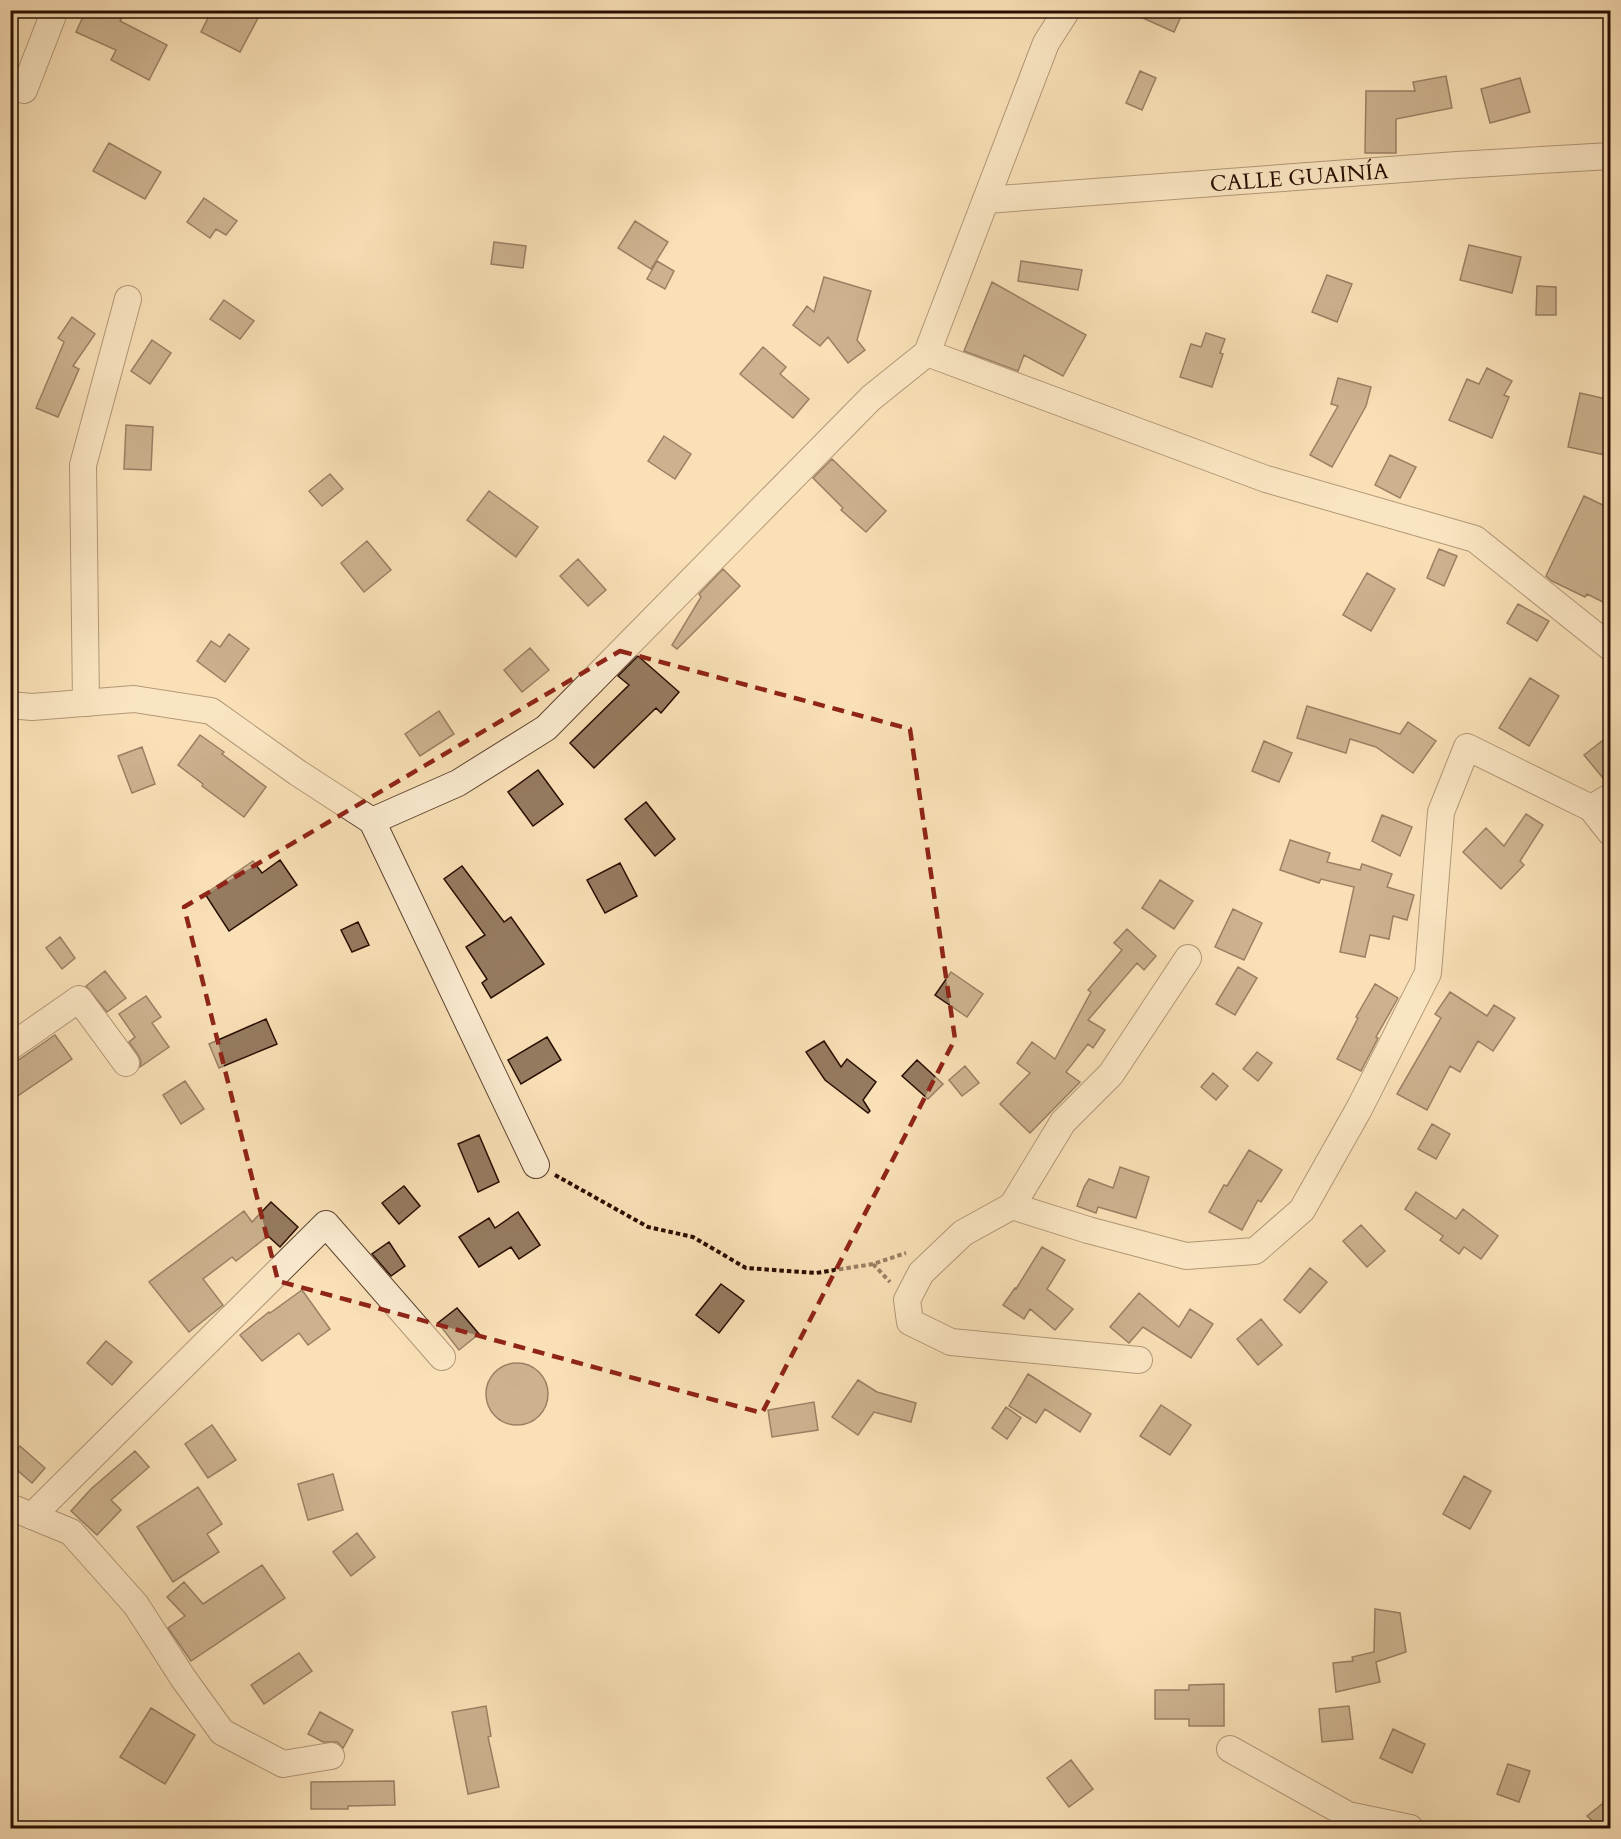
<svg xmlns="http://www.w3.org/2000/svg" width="1621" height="1839" viewBox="0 0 1621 1839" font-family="Cardo,serif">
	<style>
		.building { fill: #957b60; stroke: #290d02; stroke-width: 1.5 }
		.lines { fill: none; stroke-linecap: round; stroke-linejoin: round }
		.minor-casing { stroke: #5d422f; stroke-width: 28 }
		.path { stroke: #290d02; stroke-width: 4; stroke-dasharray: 4.5 3; stroke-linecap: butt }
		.minor { stroke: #fbebd0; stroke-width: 26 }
		.marked { fill: none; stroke: #8f2418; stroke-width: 4.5; stroke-dasharray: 12 8; stroke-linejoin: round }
		.labels { text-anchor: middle; stroke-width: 6; stroke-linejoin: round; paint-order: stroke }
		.street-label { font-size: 22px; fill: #290d02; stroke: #fbebd0 }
	</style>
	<rect width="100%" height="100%" fill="#f9e0b6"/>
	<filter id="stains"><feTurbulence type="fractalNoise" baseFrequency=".00333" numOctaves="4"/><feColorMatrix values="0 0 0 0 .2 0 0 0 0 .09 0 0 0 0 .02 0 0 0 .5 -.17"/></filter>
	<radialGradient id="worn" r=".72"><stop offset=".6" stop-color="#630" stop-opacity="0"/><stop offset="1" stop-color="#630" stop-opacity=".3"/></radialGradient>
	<path class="building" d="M86 10H105L122 18 120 21 167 45 149 80 111 60 116 50 76 32Z
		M212 10H243L258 18 240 52 201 32Z
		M1125 10H1184L1174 32Z
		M1140 71 1156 78 1142 110 1126 103Z
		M1446 76 1452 108 1396 119V153H1365L1366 91H1415L1413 82Z
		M1520 78 1530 112 1490 123 1481 89Z
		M109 143 161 172 145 199 93 171Z
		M204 198 237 221 226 235 216 229 210 238 187 222Z
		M635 221 668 242 651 269 618 248Z
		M494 242 526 246 523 268 491 264Z
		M1469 245 1521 257 1512 293 1460 280Z
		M657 261 674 271 665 289 647 279Z
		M1021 261 1082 270 1078 290 1018 281Z
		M1327 275 1352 284 1337 322 1312 312Z
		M824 277 871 291 857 340 865 350 848 363 828 337 820 346 793 325 807 306 814 312Z
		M992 282 1086 335 1063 376 1024 355 1018 371 964 351Z
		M1537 286 1556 287V315H1536Z
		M224 300 254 321 240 339 210 319Z
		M72 317 95 334 73 366 79 369 58 417 36 408 64 342 58 338Z
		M1206 333 1225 339 1220 353 1223 354 1212 387 1180 377 1191 344 1201 347Z
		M152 340 171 353 150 384 131 371Z
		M763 347 786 367 780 374 809 399 793 418 740 374Z
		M1487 368 1512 381 1504 395 1509 397 1492 438 1449 420 1467 379 1479 384Z
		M1338 378 1371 387 1366 406 1332 467 1310 455 1338 406 1331 404Z
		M1580 393 1611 400V428L1605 455 1568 447Z
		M126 425 153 427 151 470 124 469Z
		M664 436 691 454 675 479 648 461Z
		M1390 455 1416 467 1400 498 1375 485Z
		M832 459 886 511 866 532 841 510 843 508 813 478Z
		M330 474 343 489 322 506 309 491Z
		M489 491 538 527 516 557 467 520Z
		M1584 496 1611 509V606L1587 594 1585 597 1552 581 1546 576Z
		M367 541 391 570 364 592 341 563Z
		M1439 549 1457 556 1444 586 1427 578Z
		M578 559 606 590 588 606 560 576Z
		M723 569 740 586 677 649 672 645 701 597 699 594Z
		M1367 573 1395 589 1371 631 1343 615Z
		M1518 604 1549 621 1537 641 1507 623Z
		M229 634 249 649 225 682 197 661 211 641 220 647Z
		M530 648 549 670 522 692 504 670Z
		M638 656 679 692 661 713 656 708 594 768 570 743 629 685 618 676Z
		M1530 678 1559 696 1529 746 1499 728Z
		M1307 706 1400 734 1408 722 1436 741 1413 773 1376 747 1350 739 1346 753 1297 738Z
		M439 711 454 734 420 756 405 734Z
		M1611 734V782L1607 783 1584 755Z
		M200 735 224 752 222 754 266 787 244 817 202 786 203 784 178 765Z
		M1264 741 1292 753 1279 782 1252 771Z
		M142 747 155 784 132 793 118 756Z
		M538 770 563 804 533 826 508 792Z
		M646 802 675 839 655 856 625 819Z
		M1526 814 1543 825 1520 861 1524 865 1501 889 1463 852 1486 828 1504 846Z
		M1382 815 1412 827 1400 856 1372 841Z
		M1290 840 1330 853 1327 862 1360 870 1362 864 1392 874 1387 887 1414 895 1407 920 1393 916 1389 939 1370 935 1365 957 1340 952 1354 887 1321 879 1319 883 1280 870Z
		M280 860 297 885 229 931 205 894 253 861 262 873Z
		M620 863 637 896 605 913 587 880Z
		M462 866 504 922 511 917 544 964 491 998 482 983 487 979 466 947 485 935 444 879Z
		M1160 880 1193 901 1174 929 1142 908Z
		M1233 909 1262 923 1244 960 1215 947Z
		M358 922 369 945 352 952 341 930Z
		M1127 929 1156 956 1144 970 1137 963 1088 1020 1105 1030 1093 1048 1088 1044 1066 1072 1080 1082 1030 1133 1000 1104 1030 1073 1017 1063 1032 1042 1055 1059 1091 992 1088 990 1122 950 1114 943Z
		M60 937 75 958 62 969 46 948Z
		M1238 967 1257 978 1235 1015 1216 1004Z
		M105 971 126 998 107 1012 86 986Z
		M951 972 983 994 967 1017 935 995Z
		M1375 984 1398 998 1376 1037 1378 1038 1361 1071 1337 1059 1358 1018 1356 1017Z
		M1450 992 1487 1016 1494 1005 1515 1018 1493 1051 1478 1041 1460 1072 1450 1066 1427 1110 1397 1094 1441 1018 1435 1014Z
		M146 996 161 1017 152 1023 169 1047 140 1067 141 1061 138 1055 129 1042 135 1037 119 1014Z
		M266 1019 277 1044 219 1068 209 1044Z
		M55 1035 72 1059 10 1101V1066Z
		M547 1037 561 1060 521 1084 508 1060Z
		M824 1041 841 1067 847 1059 876 1082 863 1100 870 1111 868 1113 825 1080 806 1052Z
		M1257 1052 1272 1063 1258 1081 1243 1069Z
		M917 1060 943 1084 928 1099 902 1076Z
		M965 1066 979 1083 962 1096 949 1080Z
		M1213 1073 1228 1086 1216 1100 1201 1087Z
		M185 1081 204 1109 181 1124 163 1095Z
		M1432 1124 1450 1134 1436 1159 1418 1149Z
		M479 1135 499 1182 478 1192 458 1144Z
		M1249 1150 1282 1170 1261 1202 1258 1200 1242 1230 1209 1212 1224 1185 1227 1186Z
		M1120 1167 1149 1177 1136 1218 1098 1207 1096 1213 1077 1206 1084 1187 1089 1179 1113 1188Z
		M404 1186 420 1206 399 1224 382 1203Z
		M1416 1192 1456 1219 1463 1209 1498 1236 1481 1259 1464 1247 1459 1254 1440 1240 1443 1236 1405 1209Z
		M271 1202 298 1227 280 1247 268 1236 236 1261 232 1257 203 1279 223 1305 189 1332 149 1282 244 1211 252 1222Z
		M518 1212 540 1245 519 1259 511 1247 479 1267 459 1237 489 1218 495 1228Z
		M1361 1225 1385 1251 1367 1267 1343 1241Z
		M389 1242 405 1266 391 1276 372 1254Z
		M1042 1247 1065 1260 1047 1289 1073 1309 1055 1330 1030 1309 1024 1319 1003 1305 1015 1288 1016 1289Z
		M1310 1268 1327 1282 1300 1313 1284 1300Z
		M721 1284 744 1301 719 1333 696 1315Z
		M302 1290 330 1329 308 1345 299 1333 262 1361 240 1335 269 1312 270 1313Z
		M1139 1293 1179 1327 1190 1309 1213 1324 1191 1358 1143 1327 1129 1343 1110 1327Z
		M457 1308 479 1334 459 1350 438 1323Z
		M1261 1319 1282 1345 1258 1365 1237 1339Z
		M106 1341 132 1362 112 1385 87 1363Z
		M486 1394a31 31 0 1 1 62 0a31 31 0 1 1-62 0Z
		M1028 1374 1091 1414 1080 1432 1045 1409 1036 1423 1009 1406Z
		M858 1380 877 1392 916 1403 911 1422 874 1412 858 1435 832 1417Z
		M814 1402 818 1430 772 1437 768 1410Z
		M1161 1405 1191 1425 1170 1455 1140 1436Z
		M1006 1407 1021 1418 1007 1439 992 1428Z
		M212 1425 236 1460 208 1478 185 1444Z
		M20 1446 45 1468 32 1483 10 1464V1456Z
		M135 1451 149 1467 111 1500 121 1510 97 1535 71 1511 91 1489Z
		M333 1474 343 1510 308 1520 298 1484Z
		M1464 1476 1491 1491 1470 1529 1443 1514Z
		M198 1487 222 1524 207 1534 219 1552 173 1582 137 1527Z
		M357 1533 375 1557 351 1576 333 1552Z
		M262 1565 285 1598 191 1661 168 1628 185 1616 167 1597 184 1582 203 1604Z
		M1375 1609 1400 1613 1406 1652 1376 1662 1380 1682 1336 1692 1333 1663 1353 1661 1352 1657 1374 1652Z
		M299 1653 312 1671 264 1704 251 1685Z
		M1224 1684V1726H1189V1719H1155V1690H1189V1685Z
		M486 1706 491 1736 488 1737 499 1787 468 1794 452 1712Z
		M1349 1706 1353 1739 1322 1742 1319 1709Z
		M151 1708 195 1735 165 1784 120 1757Z
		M320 1712 353 1730 343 1748 337 1742H323L308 1734Z
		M1393 1729 1425 1744 1412 1773 1380 1758Z
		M1071 1760 1093 1789 1069 1807 1047 1778Z
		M1508 1764 1530 1771 1519 1802 1497 1794Z
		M394 1781 395 1805 348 1806V1809H311V1782Z
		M1611 1797V1828H1600L1587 1816Z"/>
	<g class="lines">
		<defs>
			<g id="minor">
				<path d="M10 84 24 90 55 10"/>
				<path id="s1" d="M986 200 1457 165 1610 156"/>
				<path d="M927 353 1266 479 1475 539 1610 647"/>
				<path d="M86 703 83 465 128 299"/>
				<path d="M10 705 32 707 134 699 211 711 298 773 372 821 458 783 546 728 871 398 927 353 1046 43 1067 10"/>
				<path d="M1610 797 1591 808 1610 832"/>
				<path d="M372 821 536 1165"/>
				<path d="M1188 958 1111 1074 1063 1122 1012 1206 1088 1230 1186 1256 1255 1251 1302 1210 1359 1109 1428 973 1441 812 1467 747 1591 808"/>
				<path d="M10 1047 79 999 126 1063"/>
				<path d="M1012 1206 963 1233 921 1273 907 1300 910 1322 951 1342 1139 1360"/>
				<path d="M10 1507 71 1532 136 1605 183 1678 222 1732 283 1764 331 1756"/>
				<path d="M32 1516 326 1224 442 1357"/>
				<path d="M1230 1749 1348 1815 1410 1828"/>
			</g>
		</defs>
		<use href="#minor" class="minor-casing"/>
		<path class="path" d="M555 1175 648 1227 693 1237 746 1268 816 1273 873 1264 906 1253
			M873 1264 890 1282"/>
		<use href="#minor" class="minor"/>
	</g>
	<path d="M0 0H1621V1839H0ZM620 651 910 729 955 1039 762 1413 278 1281 184 907Z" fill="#f9e0b6" fill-opacity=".55" fill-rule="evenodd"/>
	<path class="marked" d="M620 651 910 729 955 1039 762 1413 278 1281 184 907Z"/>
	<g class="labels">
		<g class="street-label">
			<text dy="8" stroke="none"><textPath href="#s1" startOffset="314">CALLE GUAINÍA</textPath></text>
		</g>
	</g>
	<rect width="1621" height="1839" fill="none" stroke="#f9e0b6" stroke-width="36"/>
	<rect x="12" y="12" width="1597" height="1815" fill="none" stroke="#290d02" stroke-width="3"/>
	<rect x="18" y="18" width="1585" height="1803" fill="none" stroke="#290d02" stroke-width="1.5"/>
	<rect width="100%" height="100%" filter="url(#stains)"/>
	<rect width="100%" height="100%" fill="url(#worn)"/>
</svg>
